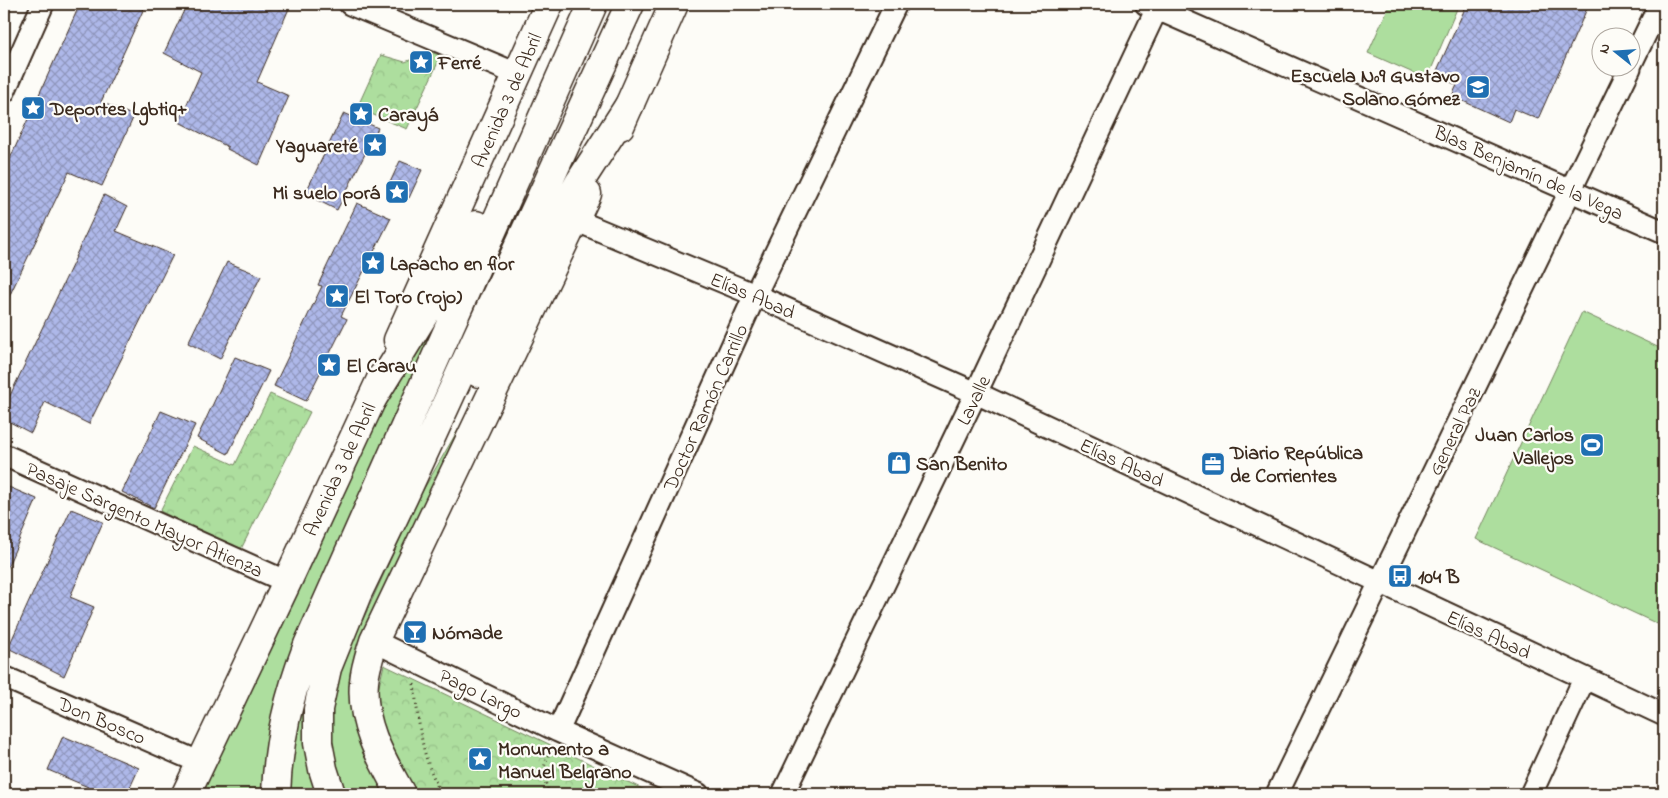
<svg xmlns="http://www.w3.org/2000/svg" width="1668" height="798" viewBox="0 0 1668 798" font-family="'Indie Flower',sans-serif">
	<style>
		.green { fill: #adde9e; stroke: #74845e }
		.park { fill: url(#park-crowns); stroke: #74845e }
		.building { fill: url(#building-cross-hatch); stroke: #3b2a1e }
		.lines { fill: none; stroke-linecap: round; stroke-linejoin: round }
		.street-casing { stroke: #3b2a1e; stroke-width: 25 }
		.secondary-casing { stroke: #3b2a1e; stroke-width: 31 }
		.highway-casing { stroke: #3b2a1e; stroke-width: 31 }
		.path { stroke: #3b2a1e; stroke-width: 3; stroke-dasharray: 1 4; stroke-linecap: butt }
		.street { stroke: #fdfcf7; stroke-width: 21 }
		.secondary { stroke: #fdfcf7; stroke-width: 28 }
		.highway { stroke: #fdfcf7; stroke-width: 28 }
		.labels { text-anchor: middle; stroke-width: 4.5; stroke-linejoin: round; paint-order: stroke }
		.poi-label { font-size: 20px; font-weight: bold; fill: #3b2a1e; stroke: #fdfcf7; text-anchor: start }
		.street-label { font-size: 20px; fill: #3b2a1e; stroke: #fdfcf7 }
	</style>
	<defs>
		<pattern id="park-crowns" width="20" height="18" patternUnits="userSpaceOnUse" patternTransform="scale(1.25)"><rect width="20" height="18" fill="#adde9e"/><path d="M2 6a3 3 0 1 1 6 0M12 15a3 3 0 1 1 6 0" fill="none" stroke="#96bf88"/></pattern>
		<pattern id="building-cross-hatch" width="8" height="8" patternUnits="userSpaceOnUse" patternTransform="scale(1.25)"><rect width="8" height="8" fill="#aeb8e9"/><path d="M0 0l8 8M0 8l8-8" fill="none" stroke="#8f96bc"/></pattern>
	</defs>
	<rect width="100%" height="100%" fill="#fdfcf7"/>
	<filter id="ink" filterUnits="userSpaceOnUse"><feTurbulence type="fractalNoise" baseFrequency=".02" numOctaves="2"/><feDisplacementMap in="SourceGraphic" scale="10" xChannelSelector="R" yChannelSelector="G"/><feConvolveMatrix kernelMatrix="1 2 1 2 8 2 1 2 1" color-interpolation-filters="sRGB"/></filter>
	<g filter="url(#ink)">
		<path class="green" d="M1390 4H1459L1427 79 1368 53Z
			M467 256 340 553 270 794H199L410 353Z
			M1582 312 1664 350V627L1476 539Z
			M476 399 368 640 390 794H345L338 774 331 738 333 695 350 648 419 497Z
			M312 666 325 794H283L282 778Z"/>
		<path class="park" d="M431 52 441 56 407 129 357 108 381 55 405 62Z
			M270 394 310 412 240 551 160 511 193 446 235 465Z
			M384 665 653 794H408L374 707Z"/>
		<path class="building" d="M80 4H146L101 102 134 116 102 186 69 172 4 307V172Z
			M187 4H291L257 82 289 96 259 165 227 149 228 147 179 122 201 72 164 53Z
			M1467 4H1589L1538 119 1514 109 1509 122 1452 96 1457 85 1435 75Z
			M344 113 378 128 337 210 305 194Z
			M400 161 422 170 409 198 387 189Z
			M104 195 127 207 116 231 173 255 89 424 45 402 31 433 4 419V408L76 257H75Z
			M357 203 391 218 341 316 347 319 306 401 274 386 322 286 318 285Z
			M227 262 261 276 220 359 188 343Z
			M235 357 269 371 228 454 197 438Z
			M161 411 195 425 154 508 122 492Z
			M4 485 37 499 4 575Z
			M71 509 103 522 70 597 94 607 64 676 8 648Z
			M63 736 139 768 127 794H85L88 787 48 770Z"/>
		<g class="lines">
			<defs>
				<path id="street" d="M350 4 517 74
					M1146 4 1664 232
					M1630 66 1660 4
					M4 92 43 4
					M575 220 755 295 976 393 1664 715
					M4 455 287 582
					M374 641 558 731 698 794
					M4 677 201 763
					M558 731 755 295 896 4
					M783 794 976 393 1159 4
					M1277 794 1630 68
					M1531 794 1584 679"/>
				<path id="secondary" d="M620 126 674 4
					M398 340 549 4
					M186 794 287 582 382 377
					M401 794C382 760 360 723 364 682 365 668 370 654 374 641L587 194"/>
				<path id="highway" d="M479 373 579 183 630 104
					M372 399 462 253 476 225
					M276 794C278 740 289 695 308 645L593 4
					M331 794 323 769 318 743V709L327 668 357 594 404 496 630 4"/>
			</defs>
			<use href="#street" class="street-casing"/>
			<use href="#secondary" class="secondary-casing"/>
			<use href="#highway" class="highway-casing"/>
			<path class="path" d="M414 684C419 722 421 762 443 794
				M436 785 438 794
				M549 794 542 773 550 750"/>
			<use href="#street" class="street"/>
			<use href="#secondary" class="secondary"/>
			<use href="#highway" class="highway"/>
		</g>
	</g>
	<defs>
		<symbol id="sight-square" viewBox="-11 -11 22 22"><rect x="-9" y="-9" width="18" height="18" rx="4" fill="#1f6fb2" stroke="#fdfcf7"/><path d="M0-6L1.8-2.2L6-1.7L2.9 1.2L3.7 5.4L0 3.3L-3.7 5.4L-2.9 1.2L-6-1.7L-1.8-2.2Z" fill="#fff"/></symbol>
		<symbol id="school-square" viewBox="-11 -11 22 22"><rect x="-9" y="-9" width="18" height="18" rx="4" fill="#1f6fb2" stroke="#fdfcf7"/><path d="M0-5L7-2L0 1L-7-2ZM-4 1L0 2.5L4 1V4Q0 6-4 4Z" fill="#fff"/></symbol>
		<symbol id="stadium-square" viewBox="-11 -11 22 22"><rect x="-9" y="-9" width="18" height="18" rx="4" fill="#1f6fb2" stroke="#fdfcf7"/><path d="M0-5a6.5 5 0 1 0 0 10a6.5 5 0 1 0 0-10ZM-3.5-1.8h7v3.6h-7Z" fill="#fff"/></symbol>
		<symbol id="shop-square" viewBox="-11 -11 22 22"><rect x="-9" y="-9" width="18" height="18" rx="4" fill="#1f6fb2" stroke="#fdfcf7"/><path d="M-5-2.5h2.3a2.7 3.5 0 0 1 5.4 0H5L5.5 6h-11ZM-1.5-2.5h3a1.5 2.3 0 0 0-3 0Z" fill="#fff"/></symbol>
		<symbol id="office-square" viewBox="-11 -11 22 22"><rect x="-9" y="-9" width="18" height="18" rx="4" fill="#1f6fb2" stroke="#fdfcf7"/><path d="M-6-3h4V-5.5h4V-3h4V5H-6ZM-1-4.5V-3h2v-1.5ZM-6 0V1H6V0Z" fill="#fff"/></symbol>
		<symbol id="bus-square" viewBox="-11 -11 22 22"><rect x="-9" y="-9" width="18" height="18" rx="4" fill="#1f6fb2" stroke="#fdfcf7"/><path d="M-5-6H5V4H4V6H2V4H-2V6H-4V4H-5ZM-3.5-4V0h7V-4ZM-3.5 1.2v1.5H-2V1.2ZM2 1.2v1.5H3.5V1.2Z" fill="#fff"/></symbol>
		<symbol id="bar-square" viewBox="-11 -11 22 22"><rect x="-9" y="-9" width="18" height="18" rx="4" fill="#1f6fb2" stroke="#fdfcf7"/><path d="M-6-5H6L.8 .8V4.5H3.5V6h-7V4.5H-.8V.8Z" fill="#fff"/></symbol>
	</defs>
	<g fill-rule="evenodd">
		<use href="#sight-square" x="407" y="48" width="28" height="28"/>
		<use href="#school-square" x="1464" y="73" width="28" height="28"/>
		<use href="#sight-square" x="19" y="94" width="28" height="28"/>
		<use href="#sight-square" x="347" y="100" width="28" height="28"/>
		<use href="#sight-square" x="361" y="131" width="28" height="28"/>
		<use href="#sight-square" x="383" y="178" width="28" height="28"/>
		<use href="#sight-square" x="359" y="249" width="28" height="28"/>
		<use href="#sight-square" x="323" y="282" width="28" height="28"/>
		<use href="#sight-square" x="315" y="351" width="28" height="28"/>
		<use href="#stadium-square" x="1578" y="431" width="28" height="28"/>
		<use href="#shop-square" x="885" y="449" width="28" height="28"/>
		<use href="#office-square" x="1199" y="450" width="28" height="28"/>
		<use href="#bus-square" x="1386" y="562" width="28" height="28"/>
		<use href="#bar-square" x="401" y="618" width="28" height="28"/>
		<use href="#sight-square" x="466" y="745" width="28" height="28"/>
	</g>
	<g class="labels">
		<g class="poi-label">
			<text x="438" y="69">Ferré</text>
			<text x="1460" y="82" text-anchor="end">Escuela Nº9 Gustavo<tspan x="1460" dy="23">Solano Gómez</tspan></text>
			<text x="50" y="115">Deportes Lgbtiq+</text>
			<text x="378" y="121">Carayá</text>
			<text x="358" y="152" text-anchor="end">Yaguareté</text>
			<text x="380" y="199" text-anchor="end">Mi suelo porá</text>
			<text x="390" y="270">Lapacho en flor</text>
			<text x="354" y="303">El Toro (rojo)</text>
			<text x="346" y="372">El Carau</text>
			<text x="1574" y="441" text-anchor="end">Juan Carlos<tspan x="1574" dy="23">Vallejos</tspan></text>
			<text x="1230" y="459">Diario República<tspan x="1230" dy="23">de Corrientes</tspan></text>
			<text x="916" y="470">San Benito</text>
			<text x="1418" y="583">104 B</text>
			<text x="432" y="639">Nómade</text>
			<text x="498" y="755">Monumento a<tspan x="498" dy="23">Manuel Belgrano</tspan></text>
		</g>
		<g class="street-label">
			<text transform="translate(506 100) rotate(-66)" y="7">Avenida 3 de Abril</text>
			<text transform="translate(1529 172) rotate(24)" y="7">Blas Benjamín de la Vega</text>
			<text transform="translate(753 295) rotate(23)" y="7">Elías Abad</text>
			<text transform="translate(973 400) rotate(-64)" y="7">Lavalle</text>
			<text transform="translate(705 407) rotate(-66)" y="7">Doctor Ramón Carrillo</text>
			<text transform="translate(1454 431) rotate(-64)" y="7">General Paz</text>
			<text transform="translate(1122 462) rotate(25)" y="7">Elías Abad</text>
			<text transform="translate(339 469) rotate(-65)" y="7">Avenida 3 de Abril</text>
			<text transform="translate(145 519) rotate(24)" y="7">Pasaje Sargento Mayor Atienza</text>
			<text transform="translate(1489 634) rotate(25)" y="7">Elías Abad</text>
			<text transform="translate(481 693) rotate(26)" y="7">Pago Largo</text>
			<text transform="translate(102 720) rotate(23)" y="7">Don Bosco</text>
		</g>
	</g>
	<rect width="1668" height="798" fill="none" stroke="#fdfcf7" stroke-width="20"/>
	<rect x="10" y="10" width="1648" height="778" fill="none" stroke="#3b2a1e" stroke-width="2" filter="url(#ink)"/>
	<g transform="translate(1616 52) rotate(287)"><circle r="24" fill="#fdfcf7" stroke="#afa8a0"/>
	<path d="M0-4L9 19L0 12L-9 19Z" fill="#1f6fb2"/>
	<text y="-8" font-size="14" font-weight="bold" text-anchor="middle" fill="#3b2a1e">N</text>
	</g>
</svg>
